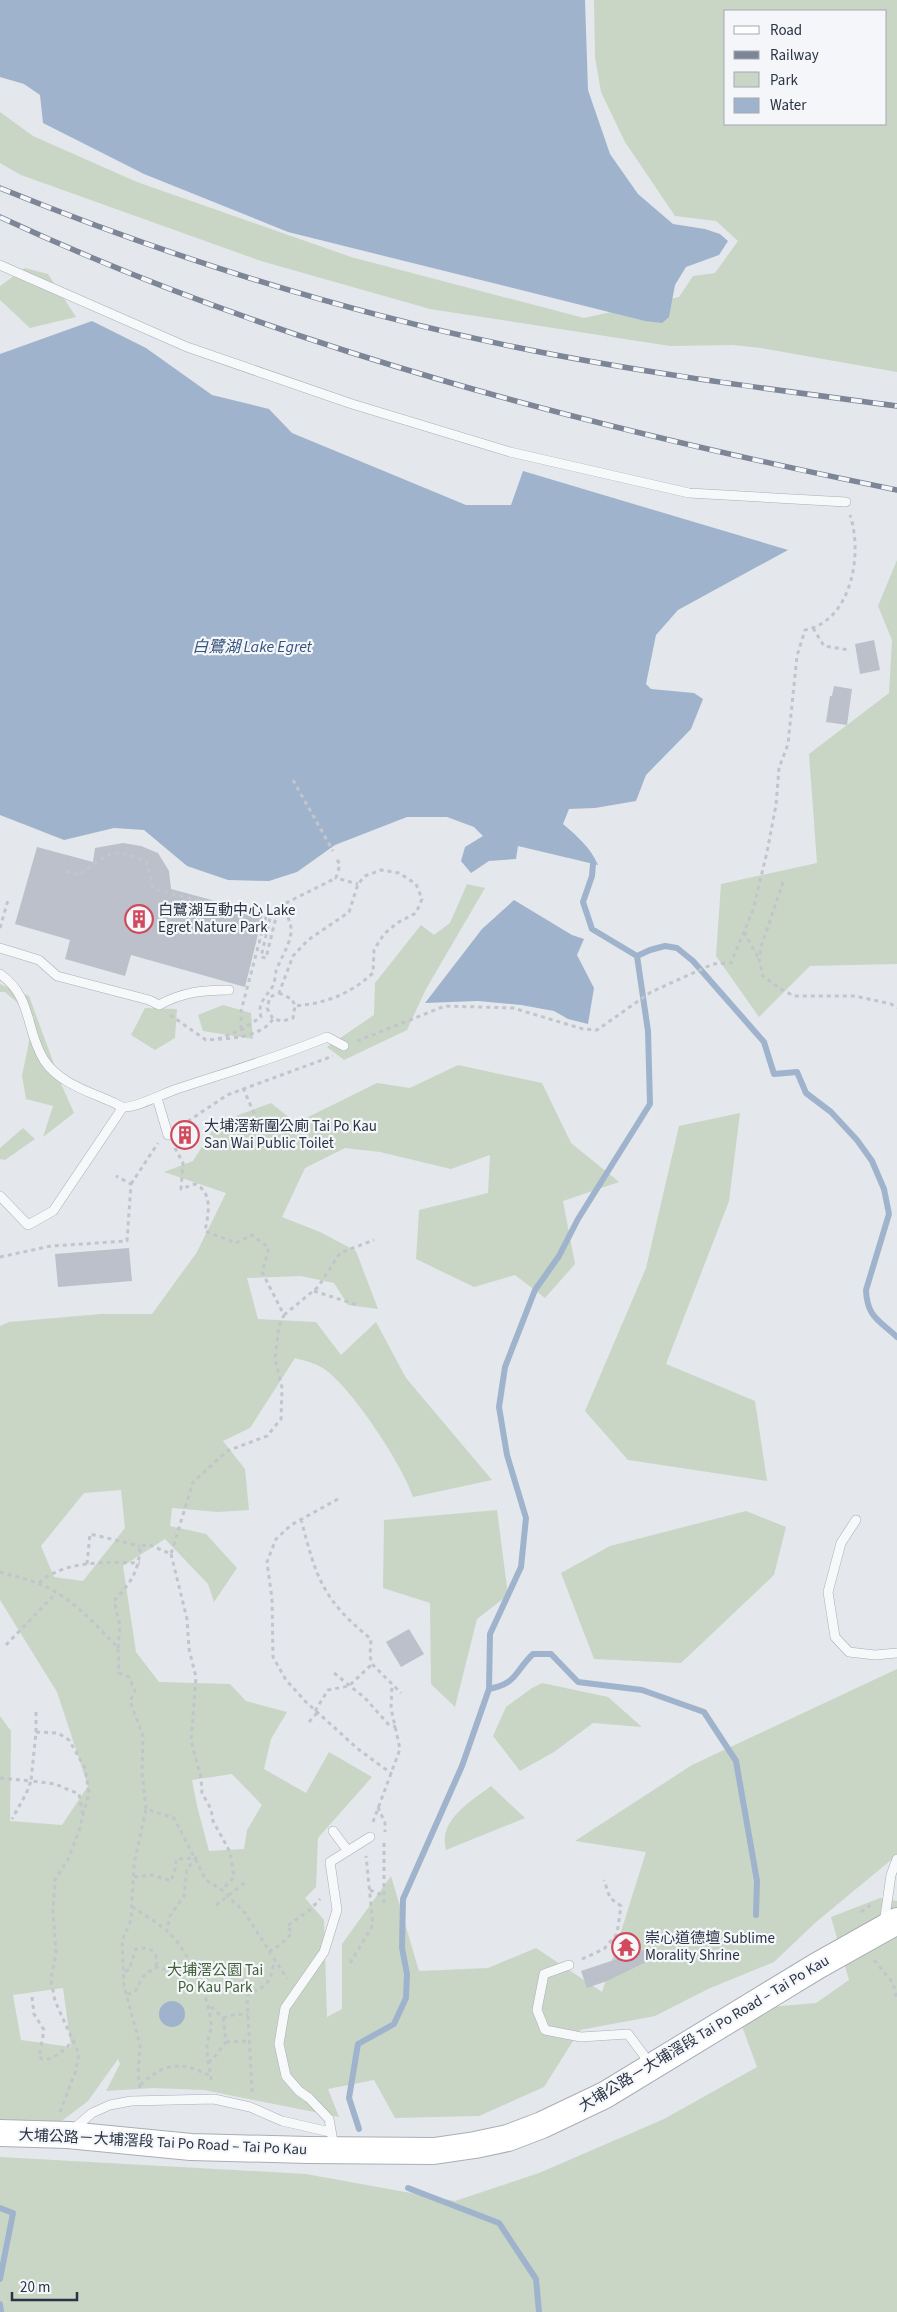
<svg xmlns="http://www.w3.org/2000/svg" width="897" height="2312" viewBox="0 0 897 2312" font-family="'Source Sans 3','Noto Sans TC',sans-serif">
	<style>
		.green { fill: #c9d6c5; fill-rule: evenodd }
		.water { fill: #9fb4cc }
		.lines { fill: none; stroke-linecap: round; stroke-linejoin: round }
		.stream { stroke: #9fb4cc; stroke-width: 6 }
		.building { fill: #bbc0ca }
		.lane-casing { stroke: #a9aeb7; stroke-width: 10 }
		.secondary-casing { stroke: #a9aeb7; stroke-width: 28 }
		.path { stroke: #c2c5cb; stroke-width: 3; stroke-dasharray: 4 4; stroke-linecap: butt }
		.lane { stroke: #f7f8fa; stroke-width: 9 }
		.secondary { stroke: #fff; stroke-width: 26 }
		.rail-casing { stroke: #7d8696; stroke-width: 5.5 }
		.rail { stroke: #f4f6f9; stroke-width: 4; stroke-dasharray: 11; stroke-linecap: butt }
		.labels { text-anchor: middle; stroke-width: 4.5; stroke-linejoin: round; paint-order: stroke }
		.poi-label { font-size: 15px; fill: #2b3445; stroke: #f4f6f9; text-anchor: start }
		.park-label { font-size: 15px; fill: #3f6138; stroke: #f4f6f9 }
		.street-label { font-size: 15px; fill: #2b3445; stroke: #f4f6f9 }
		.water-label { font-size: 16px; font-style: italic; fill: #34527a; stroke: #f4f6f9 }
	</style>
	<rect width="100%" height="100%" fill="#e4e7ec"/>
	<path class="green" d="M594 0H897V372L761 348 733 345 670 346 430 309 261 261 21 175 0 163V112L33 136 137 182 351 257 584 318 679 297 693 276 715 273 738 241 716 221 675 216 625 142 601 92 595 57ZM726 11H886V124H726Z
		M25 268 48 274 76 317 30 328 0 300V286Z
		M897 560V964L810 966 759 1017 716 956 721 884 817 863 809 754 889 693 892 640 878 606Z
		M467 884 485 888 426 989 407 1030 344 1060 327 1047 374 1015 375 983 421 925 434 935 450 923Z
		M0 984 29 996 62 1086 74 1113 43 1137 53 1106 26 1099 22 1076 34 1017 5 992H0Z
		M223 1005 251 1013 253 1039 203 1031 198 1015Z
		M145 1008 177 1009 175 1038 155 1050 131 1035Z
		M458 1065 542 1083 571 1143 619 1182 563 1201 575 1264 545 1298 515 1275 474 1287 416 1259 419 1210 488 1193 490 1155 451 1169 380 1152 345 1148 305 1168 282 1217 320 1232 356 1251 378 1309 348 1305 334 1283 301 1276 247 1278 258 1319 316 1322 341 1355 376 1322 406 1378 492 1480 413 1497C402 1464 354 1392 327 1371 319 1364 305 1361 295 1358L250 1428 223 1441 245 1469 249 1510 218 1512 172 1508 170 1526 206 1534 237 1568 214 1602 208 1584 165 1539 123 1566 136 1652 159 1682 230 1684 246 1701 287 1712 271 1739 264 1769 306 1793 329 1752 372 1777 318 1838 316 1887 305 1898 324 1920 327 2017 342 2009V1944L391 1876 419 1971 488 1968 536 1948 602 1992 646 1852 575 1841 692 1765 897 1669V1855L815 1923 774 1962 708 1989 655 2016 580 2030 544 2087 479 2116 395 2118 374 2080 328 2089 339 2117 204 2090 153 2088 106 2091 120 2064 118 2059 88 2101 59 2123 0 2119V1716L11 1731 10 1821 62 1825 88 1786 57 1692 0 1600V1326L9 1322 101 1314H152L197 1252 226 1193 164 1172 193 1161 217 1123 271 1103 296 1123 377 1083 410 1088ZM121 1490 125 1528 83 1581 54 1577 41 1546 84 1493ZM232 1774 262 1805 247 1830 244 1849 209 1851 197 1806 192 1780ZM63 1988 71 2047 21 2040 13 1995Z
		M740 1113 729 1201 666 1364 755 1401 767 1481 628 1460 585 1411 646 1268 679 1126Z
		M23 1128 35 1139 5 1160 0 1159V1148Z
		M497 1510 508 1595 477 1619 455 1707 431 1684 430 1603 383 1588 384 1520Z
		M746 1511 786 1527 774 1575 681 1663 594 1659 561 1573 610 1546Z
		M542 1683 608 1697 642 1727 593 1723 554 1752 520 1771 493 1736 506 1707 532 1688Z
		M491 1786 525 1818 446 1850C438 1820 470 1802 491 1786Z
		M880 1898 897 1901V2312H0V2157L306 2174 455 2201 539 2173 664 2119 757 2067 736 2010 816 2003 849 1980 831 1917Z"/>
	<path class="water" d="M0 0H585L588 90 610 154 638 194 673 224 705 229 720 234 728 241 719 255 686 267 675 285 669 317 662 323 645 321 288 232 144 174 43 123 40 95 24 84 0 77Z
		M92 321 146 348 212 395 269 409 292 433 466 505H511L523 471 788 550 678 610 656 635 646 684 651 689 694 693 703 699 691 729 646 775 636 801 595 808 569 809 563 824C578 837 590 847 598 865L518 846 516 859 489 861 471 873 461 861 465 847 483 836 474 827 447 817H407L335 845 297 872 269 881 228 880 187 866 144 830 114 828 64 840 0 815V354Z
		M514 900 572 935 584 939 577 955 594 988 588 1024 568 1019 554 1011 521 1005 478 1001 425 1003 482 929Z
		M159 2014a13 13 0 1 1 26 0a13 13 0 1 1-26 0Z"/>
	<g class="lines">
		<path class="stream" d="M637 956 650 950 665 946 677 948 693 961 764 1042 774 1074 797 1072 806 1093 831 1112 857 1140 872 1161 884 1189 889 1214 866 1290C867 1317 879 1320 897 1337
			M489 1689C518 1683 514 1672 533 1654H551L578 1682 642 1690 704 1712 736 1761 757 1881 756 1915
			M359 2129 349 2098 358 2044 394 2024 406 1998 407 1974 402 1948 403 1899 462 1766 489 1689 490 1634 521 1567 526 1518 507 1455 499 1407 505 1367 535 1290 559 1256 578 1219 650 1104 648 1031 637 956 592 929 583 902 592 876 593 864
			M408 2188 499 2223 536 2279 539 2312
			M0 2208 13 2213 0 2279
			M0 2304 1 2312"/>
	</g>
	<path class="building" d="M874 640 880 670 860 674 855 644Z
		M834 686 852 689 847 725 826 722 830 696H832Z
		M123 843 141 846 158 853 169 871 171 889 263 914 245 987 131 955 125 976 65 959 70 940 15 924 37 847 93 862 95 848Z
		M129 1248 132 1281 58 1287 55 1254Z
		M409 1629 424 1654 401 1667 386 1642Z
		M650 1948 654 1958 607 1981 587 1988 581 1971Z"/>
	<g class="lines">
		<defs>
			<path id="lane" d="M0 265 187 347 352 404 510 452 689 493 846 502
				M0 948 39 960 57 976 149 1000 159 1005C183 992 202 990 229 990
				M0 974C33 997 25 1030 44 1060 58 1082 87 1091 110 1101 114 1102 120 1107 124 1107 135 1108 163 1094 174 1090 225 1073 277 1058 327 1037L344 1046
				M157 1098 168 1135
				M0 1196 28 1225 53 1211 123 1107
				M856 1520 841 1543 828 1592 835 1637 849 1652 875 1655 897 1653
				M333 1831 348 1851
				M884 1924 891 1875 897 1859
				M569 1965 544 1974 537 2010 545 2030 581 2037 628 2034 643 2054 649 2065
				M71 2131 92 2113 110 2105 131 2101 214 2099 250 2107 282 2121 330 2132
				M334 2147 329 2119 309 2098 299 2091 286 2076 279 2044 285 2008 324 1952 337 1910 330 1862 370 1837"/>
			<path id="secondary" d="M0 2133 68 2135 191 2147 308 2150 434 2151 475 2145 508 2138 542 2125 605 2095 817 1966 897 1921"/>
		</defs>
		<use href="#lane" class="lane-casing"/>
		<use href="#secondary" class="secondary-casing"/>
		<path class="path" d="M813 628 824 646 849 650
			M293 780 333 851
			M337 860 340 864 336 878 358 884
			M66 871 79 875C109 854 112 844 147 863L153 889 266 917
			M783 882 762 944 759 959 763 976 779 988 794 996H855L891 1004 897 1008
			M0 928 8 900
			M744 932 759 959
			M279 993 292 999 295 1006C327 1003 350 994 373 973L374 950 384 934 397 923 416 913 422 899 416 884 399 873 381 870 365 876 358 884 349 912 308 940 293 956 279 993 270 997 267 1008 273 1019 283 1021 293 1018 295 1006
			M170 1015 206 1040C227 1039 261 1038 273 1019
			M241 1029V1011L266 917 270 918 261 957 266 958 278 909 280 906
			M218 1039 241 1030 261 1017C257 1003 266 997 273 986 275 982 275 976 276 971 286 945 302 931 280 906L336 878
			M357 1041 445 1006 513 1008 583 1029 597 1030 651 992 713 964 731 963 753 910 767 852 776 805 779 768 788 744 797 656 805 630C852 621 863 553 850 515
			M243 1088 257 1120
			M181 1126 227 1095 333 1056
			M131 1184 158 1143
			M0 1257 51 1246 127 1241 131 1184 116 1176
			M314 1291 357 1305
			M284 1315 318 1287 340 1253 374 1240
			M338 1499 291 1525 276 1539 267 1562 272 1599 273 1657 286 1680 306 1702 358 1749 392 1774
			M301 1519C316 1578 323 1600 371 1639L370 1656 372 1664 401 1693
			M171 1554 187 1619 189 1649 196 1677 191 1741 201 1777 202 1793 211 1809 213 1821 230 1852 234 1877 222 1890
			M87 1564 90 1534 140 1546
			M0 1572C12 1576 25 1578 37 1583 70 1595 95 1624 118 1648L119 1673 129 1677 135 1691 130 1701 143 1736 142 1773 146 1809 174 1818 206 1880 222 1890 245 1913 287 1979
			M39 1583C64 1560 107 1562 140 1563
			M6 1645 56 1593
			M118 1648 120 1626 114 1601C131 1582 139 1572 140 1546L150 1545 171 1554 193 1482 227 1451 267 1436 281 1419 282 1388 275 1359 279 1326 284 1315 262 1272 269 1248 252 1235 236 1243 205 1231C208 1215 214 1193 195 1184L181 1189 183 1163 175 1148
			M334 1673 365 1698 388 1724 396 1727
			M315 1711 328 1690 349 1686 372 1664
			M36 1712V1732
			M309 1722 317 1713
			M0 1778 31 1781 26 1794 12 1819
			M378 1807 385 1823V1832
			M373 1822 400 1749 391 1708 392 1684
			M384 1843V1906
			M134 1877 152 1875 171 1881 176 1867V1859L196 1858 187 1869 184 1896 170 1916 167 1930
			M370 1890 384 1896
			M216 1905 247 1881
			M132 1907C143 1914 157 1922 167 1931 188 1949 209 1997 211 2023 212 2031 207 2038 207 2046 207 2059 210 2071 212 2084
			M861 1912 872 1904
			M269 1952 281 1944 292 1933 287 1926 311 1909 320 1899
			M582 1959 604 1949 617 1934 621 1906 610 1898 604 1880
			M874 1960 893 1983 897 2000
			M350 1963 373 1925 366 1856
			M125 1971 129 1970 136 1949C149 1946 160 1951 156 1967
			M127 1994C140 1992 137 1985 143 1977 146 1973 152 1970 156 1967L168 1970H193
			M32 1997 34 2014 44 2030 39 2057 44 2060C58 2057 64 2050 74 2040
			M223 2018 236 2014 248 2015
			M226 2042 250 2041
			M208 2062 212 2060 226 2042 223 2018 209 2005
			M140 2085C166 2062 180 2061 211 2076
			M140 2088 138 2075 140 2045 124 1986 122 1940 131 1920 134 1864 146 1809
			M252 2092 247 1995C268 1986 270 1983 274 1962
			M60 2112 75 2073 79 2054 55 2001 51 1980 56 1953 53 1912 55 1880 68 1859 79 1831 89 1793 85 1768 69 1740 58 1733 36 1732 31 1781 55 1784 79 1794 83 1816"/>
		<use href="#lane" class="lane"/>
		<use href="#secondary" class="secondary"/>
		<defs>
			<path id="rail" d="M0 188C167 256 339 311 515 347 641 373 769 389 897 406
				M0 217C283 349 592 428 897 490"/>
		</defs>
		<use href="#rail" class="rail-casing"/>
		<use href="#rail" class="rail"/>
	</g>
	<defs>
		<symbol id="building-ring" viewBox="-11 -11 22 22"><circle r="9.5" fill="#f4f6f9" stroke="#d1495b" stroke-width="1.5"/><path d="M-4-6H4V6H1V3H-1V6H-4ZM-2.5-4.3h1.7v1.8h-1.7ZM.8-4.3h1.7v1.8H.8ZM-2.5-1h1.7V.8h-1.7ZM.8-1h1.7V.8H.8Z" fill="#d1495b"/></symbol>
		<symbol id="temple-ring" viewBox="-11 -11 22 22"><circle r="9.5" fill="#f4f6f9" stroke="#d1495b" stroke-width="1.5"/><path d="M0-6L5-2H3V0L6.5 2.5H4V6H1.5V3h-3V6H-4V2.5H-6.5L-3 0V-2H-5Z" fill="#d1495b"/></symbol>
	</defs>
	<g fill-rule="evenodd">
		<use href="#building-ring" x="123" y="903" width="32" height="32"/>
		<use href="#building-ring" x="169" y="1119" width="32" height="32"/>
		<use href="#temple-ring" x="610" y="1931" width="32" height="32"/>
	</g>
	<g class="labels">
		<g class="poi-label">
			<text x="158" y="915">白鷺湖互動中心 Lake<tspan x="158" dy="17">Egret Nature Park</tspan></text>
			<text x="204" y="1131">大埔滘新圍公廁 Tai Po Kau<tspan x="204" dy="17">San Wai Public Toilet</tspan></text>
			<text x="645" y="1943">崇心道德壇 Sublime<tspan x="645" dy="17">Morality Shrine</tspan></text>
		</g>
		<g class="park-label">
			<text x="215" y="1975">大埔滘公園 Tai<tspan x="215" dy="17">Po Kau Park</tspan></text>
		</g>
		<g class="street-label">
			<text transform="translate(704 2033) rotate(-31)" y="5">大埔公路－大埔滘段 Tai Po Road – Tai Po Kau</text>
			<text transform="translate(163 2142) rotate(3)" y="5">大埔公路－大埔滘段 Tai Po Road – Tai Po Kau</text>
		</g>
		<g class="water-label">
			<text x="252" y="652">白鷺湖 Lake Egret</text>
		</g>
	</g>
	<rect x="724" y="10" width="162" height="115" fill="#f4f6f9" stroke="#a4a8b1"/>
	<rect x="734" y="26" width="25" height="8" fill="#ffffff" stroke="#a4a8b1"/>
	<text x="770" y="35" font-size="15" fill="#2b3445">Road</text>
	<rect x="734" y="51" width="25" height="8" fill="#7d8696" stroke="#a4a8b1"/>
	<text x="770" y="60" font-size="15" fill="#2b3445">Railway</text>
	<rect x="734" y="72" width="25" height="15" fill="#c9d6c5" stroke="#a4a8b1"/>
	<text x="770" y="85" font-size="15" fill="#2b3445">Park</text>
	<rect x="734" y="98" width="25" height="15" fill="#9fb4cc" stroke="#a4a8b1"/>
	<text x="770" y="110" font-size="15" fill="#2b3445">Water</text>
	<path d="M12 2292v8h65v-8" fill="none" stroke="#2b3445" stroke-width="2.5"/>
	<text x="20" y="2292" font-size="15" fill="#2b3445" stroke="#f4f6f9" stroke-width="4" paint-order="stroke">20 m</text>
</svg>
